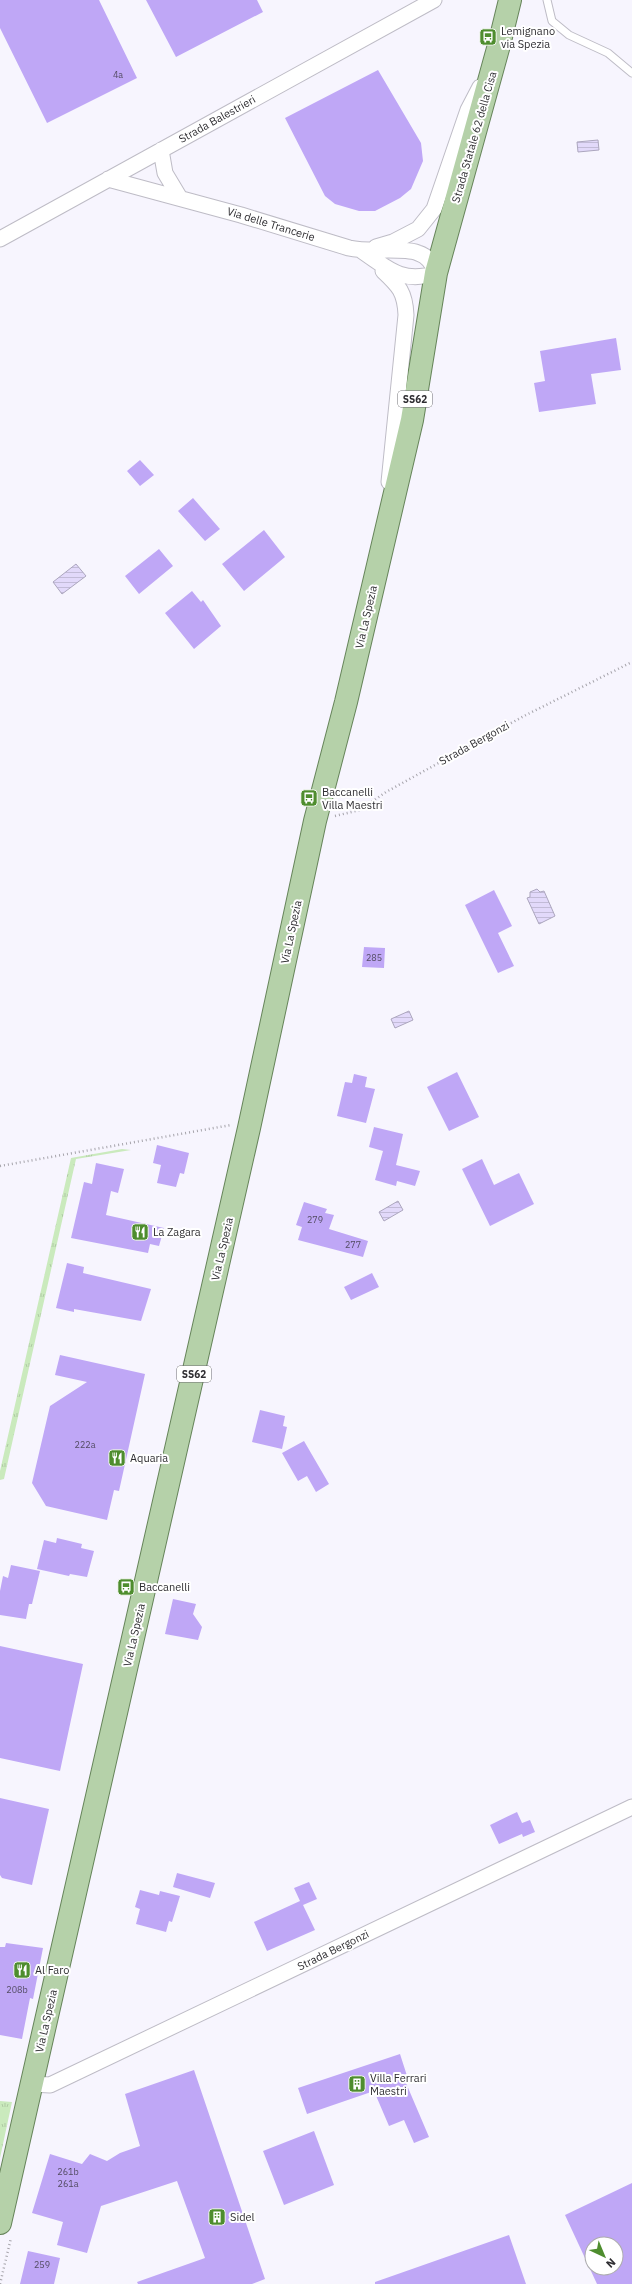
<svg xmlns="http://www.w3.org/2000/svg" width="632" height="2284" viewBox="0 0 632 2284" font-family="'IBM Plex Sans',sans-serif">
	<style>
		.grass { fill: url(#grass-tufts) }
		.water { fill: url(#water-rules); stroke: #aca6be }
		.building { fill: #bfa7f6; fill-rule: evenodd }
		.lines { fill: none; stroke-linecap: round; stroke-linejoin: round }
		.service-casing { stroke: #bebcc6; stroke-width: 9 }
		.minor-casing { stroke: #bebcc6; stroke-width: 17 }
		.primary-casing { stroke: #66845a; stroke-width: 24 }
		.path { stroke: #a6a4ab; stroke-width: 2.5; stroke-dasharray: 1 3; stroke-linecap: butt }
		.service { stroke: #fff; stroke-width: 7 }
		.minor { stroke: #fff; stroke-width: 15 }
		.primary { stroke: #b5d1a9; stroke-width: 22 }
		.labels { text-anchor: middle; stroke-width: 4; stroke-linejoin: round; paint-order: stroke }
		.number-label { font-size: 9px; fill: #534c63 }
		.shield { fill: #fff; stroke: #6d6d70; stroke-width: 1 }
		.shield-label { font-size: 10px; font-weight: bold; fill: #2f2e32 }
		.poi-label { font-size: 11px; fill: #2f2e32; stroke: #fff; text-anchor: start }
		.street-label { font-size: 11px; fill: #2f2e32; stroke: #fff }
	</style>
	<defs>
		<pattern id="grass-tufts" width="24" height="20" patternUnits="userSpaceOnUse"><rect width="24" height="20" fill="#caeabd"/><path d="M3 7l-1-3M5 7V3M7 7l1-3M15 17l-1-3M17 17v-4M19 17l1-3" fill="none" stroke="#aec9a3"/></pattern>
		<pattern id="water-rules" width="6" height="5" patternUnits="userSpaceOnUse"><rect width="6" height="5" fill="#e2d9fa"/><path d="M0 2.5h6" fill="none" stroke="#c2bbd7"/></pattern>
	</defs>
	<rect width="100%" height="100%" fill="#f7f5fe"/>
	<path class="grass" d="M122 1149 131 1150 76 1159 4 1479 0 1480V1471L71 1158Z
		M0 2101 12 2102 0 2158Z"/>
	<path class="water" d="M598 140 599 150 578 152 577 142Z
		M76 564 86 576 62 594 53 582Z
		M537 889 540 892 544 891 555 916 539 924 527 898 530 897V892Z
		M409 1011 413 1020 395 1028 391 1019Z
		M398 1201 403 1210 384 1221 379 1212Z"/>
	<path class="building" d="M0 0H99L137 78 47 123 0 28Z
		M146 0H257L263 12 176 57Z
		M378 70 421 143 423 161 411 189 400 198 375 211H359L335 204 325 196 285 118Z
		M616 338 621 370 591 374 596 404 539 412 534 383 545 381 540 351Z
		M140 460 154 475 140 486 127 471Z
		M193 498 220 529 205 541 178 511Z
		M264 530 285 557 244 591 222 564Z
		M159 549 173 566 139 594 125 576Z
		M192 591 201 602 203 600 221 626 194 649 165 613Z
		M494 890 512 926 498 933 514 966 498 973 465 905Z
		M364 947 385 948 384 968 362 967Z
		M457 1072 479 1117 449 1131 427 1087Z
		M354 1074 367 1077 365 1087 375 1089 366 1123 337 1116 345 1082 352 1083Z
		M374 1127 403 1134 396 1165 420 1171 415 1186 397 1181 396 1186 375 1180 383 1151 369 1147Z
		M157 1145 189 1153 184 1174 180 1173 176 1187 157 1183 161 1165 153 1163Z
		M482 1159 494 1185 519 1173 534 1204 490 1226 462 1169Z
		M96 1163 124 1169 118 1193 111 1191 106 1215 164 1228 159 1246 150 1244 148 1253 71 1238 84 1182 92 1184Z
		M304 1202 327 1209 325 1213 334 1215 329 1229 368 1241 363 1257 298 1240 302 1227 296 1225Z
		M67 1263 84 1267 83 1273 151 1289 141 1321 74 1309V1312L56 1308Z
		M372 1273 379 1287 351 1300 344 1287Z
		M60 1355 145 1374 119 1491 114 1490 107 1520 46 1506 32 1483 50 1406 87 1382 55 1375Z
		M260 1410 285 1416 283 1426 287 1427 282 1449 252 1442Z
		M304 1441 329 1484 316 1492 307 1476 298 1481 282 1453Z
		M57 1538 82 1544 81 1548 94 1551 87 1577 70 1574 69 1576 37 1569 44 1540 56 1543Z
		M11 1565 40 1571 32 1604H29L26 1619 0 1615V1591L3 1576 8 1578Z
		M173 1599 196 1604 193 1614 202 1627 198 1640 165 1634Z
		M0 1646 83 1664 60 1771 0 1758Z
		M0 1798 49 1809 32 1885 2 1878 0 1875Z
		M517 1812 522 1823 530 1820 535 1832 523 1837 522 1834 499 1844 490 1825Z
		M177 1873 215 1883 210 1898 173 1887Z
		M309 1882 317 1899 303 1905 315 1930 267 1951 254 1922 300 1901 294 1888Z
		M140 1890 159 1895 160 1891 180 1896 172 1922 169 1921 166 1932 136 1924 140 1909 135 1907Z
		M6 1943 43 1948 33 1999 30 1998 22 2039 0 2035V1947H5Z
		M400 2054 409 2082 406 2083 429 2137 414 2143 404 2120 389 2126 374 2091 307 2114 298 2088Z
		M194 2070 265 2279 252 2284H138L137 2282 205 2258 177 2181 101 2206 87 2253 57 2245 63 2222 32 2213 50 2154 82 2164 90 2154 107 2161 120 2153 140 2146 125 2094Z
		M314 2131 334 2185 284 2205 263 2151Z
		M632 2183V2284H597L565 2215ZM592 2244H616V2268H592Z
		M509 2235 526 2284H375V2282Z
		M28 2251 60 2258 54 2284H20Z"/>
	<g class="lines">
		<defs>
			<path id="service" d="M547 0 552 21 569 35 608 53 632 73"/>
			<path id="minor" d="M161 150 165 173 180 198
				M108 179 241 215 349 248C369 253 403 247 418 253 428 256 433 264 436 273 403 284 388 269 362 251
				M0 239 434 0
				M376 247 393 242 418 229 434 209 468 110 480 87
				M383 271C399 286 405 292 406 315L389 482
				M32 2084 50 2085 632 1807"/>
			<path id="primary" d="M0 2223 249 1128 315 821 346 702 412 420 436 273 499 45 510 0"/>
		</defs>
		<use href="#service" class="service-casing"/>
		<use href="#minor" class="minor-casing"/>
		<use href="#primary" class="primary-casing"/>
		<path class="path" d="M335 816 360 810 386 792 524 716 632 662
			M0 1166 231 1125
			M0 2284 11 2238"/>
		<use href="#service" class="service"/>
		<use href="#minor" class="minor"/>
		<use href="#primary" class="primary"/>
	</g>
	<defs>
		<symbol id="bus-square" viewBox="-11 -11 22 22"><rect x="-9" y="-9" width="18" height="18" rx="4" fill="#4e8d2e" stroke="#fff"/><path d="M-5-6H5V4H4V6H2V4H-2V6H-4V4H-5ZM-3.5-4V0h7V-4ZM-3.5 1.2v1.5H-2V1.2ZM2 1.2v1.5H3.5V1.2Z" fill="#fff"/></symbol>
		<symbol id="restaurant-square" viewBox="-11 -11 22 22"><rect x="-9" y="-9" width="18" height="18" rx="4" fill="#4e8d2e" stroke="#fff"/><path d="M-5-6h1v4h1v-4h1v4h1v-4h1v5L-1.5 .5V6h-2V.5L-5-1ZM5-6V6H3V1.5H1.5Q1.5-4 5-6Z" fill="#fff"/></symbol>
		<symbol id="building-square" viewBox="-11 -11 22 22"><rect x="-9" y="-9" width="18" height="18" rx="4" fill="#4e8d2e" stroke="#fff"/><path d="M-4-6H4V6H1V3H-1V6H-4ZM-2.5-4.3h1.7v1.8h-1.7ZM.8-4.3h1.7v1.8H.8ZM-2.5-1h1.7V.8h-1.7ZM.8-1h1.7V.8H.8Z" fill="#fff"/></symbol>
	</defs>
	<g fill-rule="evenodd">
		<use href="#bus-square" x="478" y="27" width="20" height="20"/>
		<use href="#bus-square" x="299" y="788" width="20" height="20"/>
		<use href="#restaurant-square" x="130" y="1222" width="20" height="20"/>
		<use href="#restaurant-square" x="107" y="1448" width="20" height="20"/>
		<use href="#bus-square" x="116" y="1577" width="20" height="20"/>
		<use href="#restaurant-square" x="12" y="1960" width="20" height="20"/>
		<use href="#building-square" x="347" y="2074" width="20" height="20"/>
		<use href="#building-square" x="207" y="2207" width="20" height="20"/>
	</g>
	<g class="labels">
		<g class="number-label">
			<text x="118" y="78">4a</text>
			<text x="374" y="961">285</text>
			<text x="315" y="1223">279</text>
			<text x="353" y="1248">277</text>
			<text x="85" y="1448">222a</text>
			<text x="17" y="1993">208b</text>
			<text x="68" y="2175">261b</text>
			<text x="68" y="2187">261a</text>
			<text x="42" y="2268">259</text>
		</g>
		<g class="shield">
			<rect x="398" y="391" width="34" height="16" rx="3"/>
			<rect x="177" y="1366" width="34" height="16" rx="3"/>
		</g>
		<g class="shield-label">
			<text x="415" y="403">SS62</text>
			<text x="194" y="1378">SS62</text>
		</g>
		<g class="poi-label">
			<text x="501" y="35">Lemignano<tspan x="501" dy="13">via Spezia</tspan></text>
			<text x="322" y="796">Baccanelli<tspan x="322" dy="13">Villa Maestri</tspan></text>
			<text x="153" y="1236">La Zagara</text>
			<text x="130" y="1462">Aquaria</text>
			<text x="139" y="1591">Baccanelli</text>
			<text x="35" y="1974">Al Faro</text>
			<text x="370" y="2082">Villa Ferrari<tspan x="370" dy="13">Maestri</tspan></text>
			<text x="230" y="2221">Sidel</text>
		</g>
		<g class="street-label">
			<text transform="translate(217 119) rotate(-29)" y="4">Strada Balestrieri</text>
			<text transform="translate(474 137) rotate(-74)" y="4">Strada Statale 62 della Cisa</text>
			<text transform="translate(271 224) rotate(17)" y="4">Via delle Trancerie</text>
			<text transform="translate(366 617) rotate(-77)" y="4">Via La Spezia</text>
			<text transform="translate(474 743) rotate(-29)" y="4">Strada Bergonzi</text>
			<text transform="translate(291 932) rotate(-78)" y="4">Via La Spezia</text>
			<text transform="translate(222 1249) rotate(-77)" y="4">Via La Spezia</text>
			<text transform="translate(134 1635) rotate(-77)" y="4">Via La Spezia</text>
			<text transform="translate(333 1950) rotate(-26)" y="4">Strada Bergonzi</text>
			<text transform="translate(46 2021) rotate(-77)" y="4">Via La Spezia</text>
		</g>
	</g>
	<g transform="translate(604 2256) rotate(136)"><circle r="19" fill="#ffffff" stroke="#acabad"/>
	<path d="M0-3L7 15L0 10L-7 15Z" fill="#4e8d2e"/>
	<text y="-6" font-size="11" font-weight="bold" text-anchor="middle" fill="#2f2e32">N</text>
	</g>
</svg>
